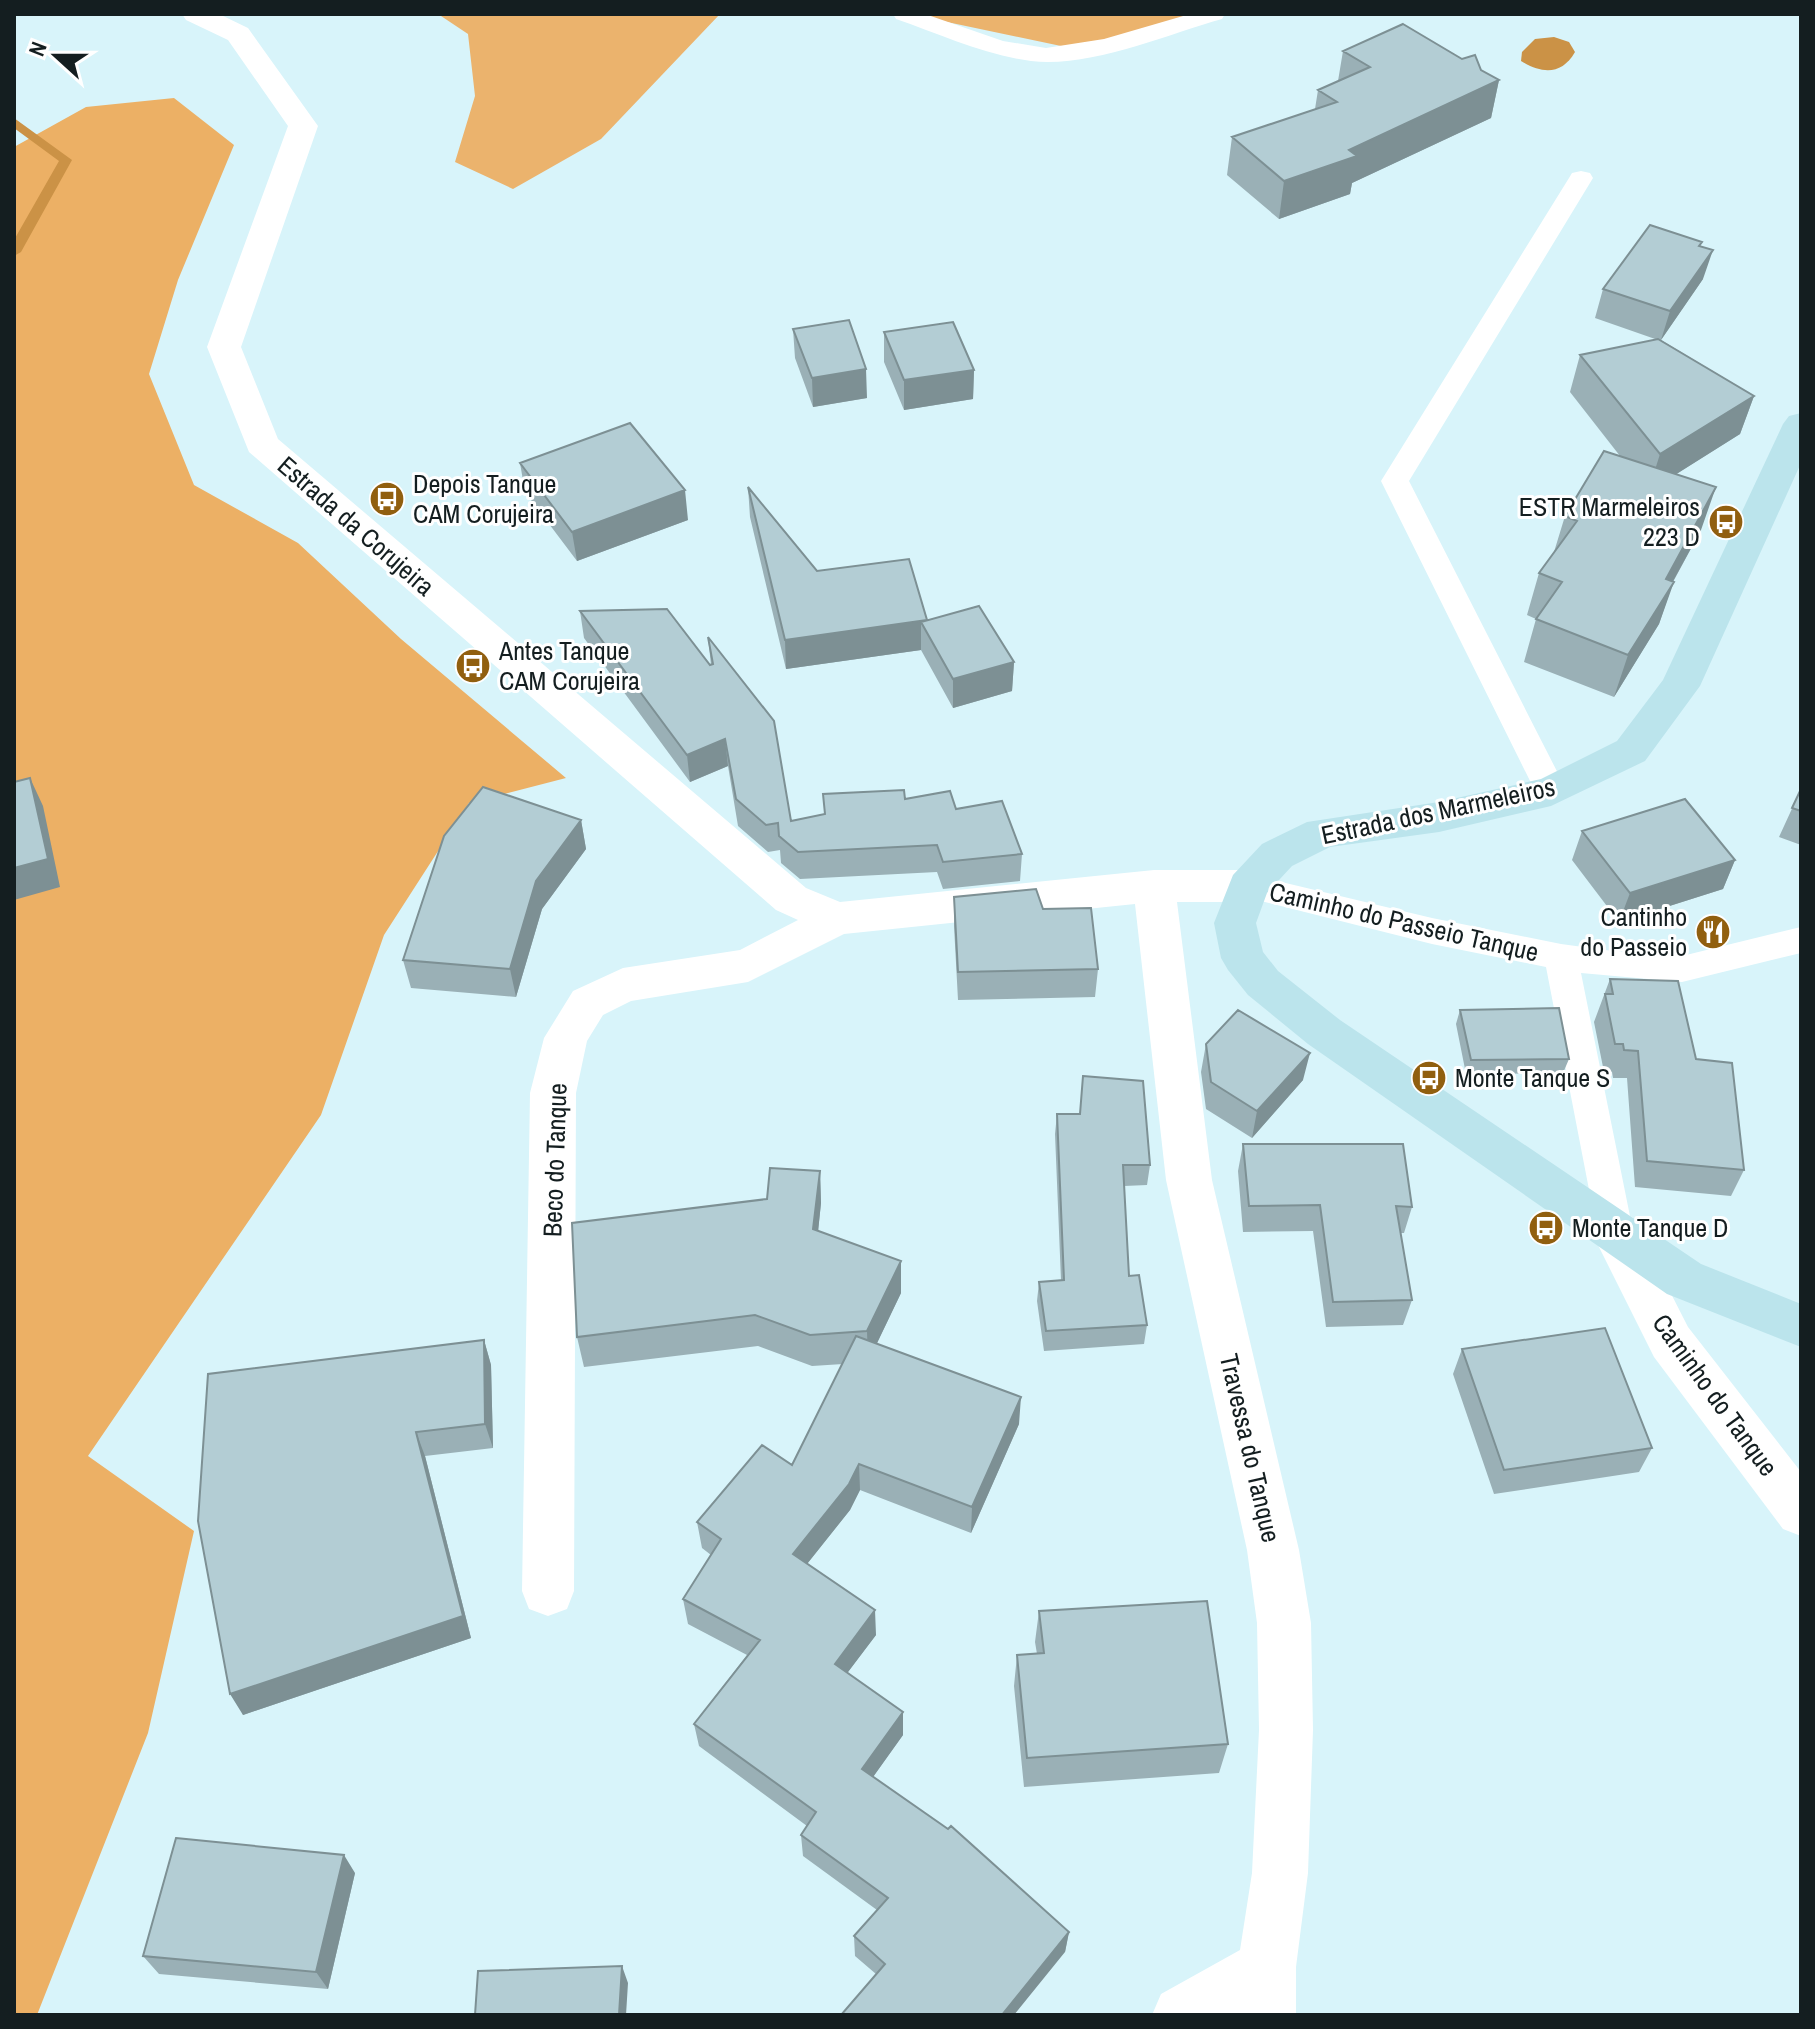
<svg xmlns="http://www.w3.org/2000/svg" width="1815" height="2029" viewBox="0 0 1815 2029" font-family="'Archivo Narrow',sans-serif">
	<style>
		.green { fill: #ebb36d }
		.forest { fill: #ecb065 }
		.water { fill: #cb9246 }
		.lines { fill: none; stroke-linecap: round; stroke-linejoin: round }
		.stream { fill: #cb9246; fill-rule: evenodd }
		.lane { fill: #fff; fill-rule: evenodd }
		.street { fill: #fff; fill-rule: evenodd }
		.secondary { fill: #bbe4ec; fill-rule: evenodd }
		.wall { fill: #9ab0b6 }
		.shaded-wall { fill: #7d9094 }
		.building { fill: #b3cdd4; stroke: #7d9094; stroke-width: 2 }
		.labels { text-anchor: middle; stroke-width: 6; stroke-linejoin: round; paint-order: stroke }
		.poi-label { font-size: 26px; fill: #141e20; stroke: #fff; text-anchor: start }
		.street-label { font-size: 26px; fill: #141e20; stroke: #fff }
	</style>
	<rect width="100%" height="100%" fill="#d8f4fa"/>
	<path class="green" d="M438 14H720L601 139 513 189 455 162 475 96 468 34Z
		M909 14H1214L1080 50Z"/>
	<path class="forest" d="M174 98 234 145 178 280 149 374 194 485 298 543 401 639 566 778 469 803 384 935 321 1115 88 1456 194 1531 148 1733 37 2015H14V147L86 107Z"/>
	<path class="water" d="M1554 37 1569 42 1575 52C1562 75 1542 74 1521 61L1522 52 1535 39Z"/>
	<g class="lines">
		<path class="stream" d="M14 118 72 160 21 252 14 256V240L59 161 14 128Z"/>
		<path class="lane" d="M893 14H925L1003 41 1046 48 1104 39 1190 14H1225L1222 19C1165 35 1090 68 1031 61 984 55 940 34 896 19Z
			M1581 171 1590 173 1593 178 1409 481 1567 791 1562 799 1551 802 1540 799 1535 791 1381 481 1569 178 1572 173Z
			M1248 874 1432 918 1561 944 1620 952 1682 956 1801 927V953L1682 982 1581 973 1633 1231 1628 1242 1615 1246 1602 1242 1597 1231 1546 967 1432 944 1237 895 1232 886 1237 877Z"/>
		<path class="street" d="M182 14H219L248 28 318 126 241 347 278 439 806 888 840 902 1154 870H1248L1263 875 1269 886 1263 897 1248 902H1177L1212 1180 1299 1550 1311 1623 1313 1730 1308 1873 1296 1967V2015H1152L1161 1994 1240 1950 1252 1873 1259 1730 1257 1623 1247 1550 1166 1180 1135 904 844 934 748 982 631 1001 603 1015 587 1041 576 1093 574 1591 567 1609 548 1616 529 1609 522 1591 530 1093 544 1038 573 991 623 968 740 950 798 920 776 910 249 452 207 347 288 126 228 40 186 20Z
			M1615 1211 1632 1217 1688 1327 1801 1472V1536L1783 1529 1654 1357 1591 1231 1598 1217Z"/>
		<path class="secondary" d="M1801 413V463L1700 686 1645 761 1551 806 1439 832 1330 847 1292 866 1267 893 1256 923 1263 952 1278 971 1340 1020 1701 1264 1801 1304V1347L1667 1294 1308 1044 1248 995 1228 970 1221 958 1214 923 1233 875 1262 844 1307 822 1439 802 1541 779 1617 741 1663 680 1783 424 1789 416Z"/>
	</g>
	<path class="wall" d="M1343 51 1481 70 1499 80 1491 118 1352 183 1350 194 1279 219 1227 175 1232 137 1315 109 1318 90 1338 81Z
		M1701 246 1703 279 1661 340 1754 396 1740 434 1676 474 1701 530 1673 582 1659 624 1614 697 1524 662 1536 619 1527 615 1539 573 1554 552 1565 516 1620 456 1570 392 1580 355 1658 340 1595 318 1603 289Z
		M793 329 867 398 813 407 795 358Z
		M884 332 974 370 973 399 904 410 884 362Z
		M520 463 688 520 577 561 525 492Z
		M748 487 817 571 927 621 1014 662 1012 691 953 708 921 650 786 669 750 517Z
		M580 611 711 665 708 637 791 821 905 799 956 809 1022 854 1020 881 943 889 937 872 800 879 781 863 780 850 768 852 738 826 728 766 690 782 584 638Z
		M1801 789V845L1779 837Z
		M581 820 586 849 542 909 516 997 411 988 403 960Z
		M1582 831 1735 860 1723 889 1619 922 1572 860Z
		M954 897 1043 909 1098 969 1095 997 958 1000 954 926Z
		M1610 979 1696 1059 1744 1170 1731 1196 1635 1187 1627 1078H1613L1612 1072H1604L1594 1022Z
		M1460 1010 1569 1059 1563 1073 1466 1074 1456 1024Z
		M1206 1044 1303 1080 1252 1138 1206 1109 1201 1072Z
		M1083 1076 1150 1165 1147 1185 1124 1186 1129 1276 1147 1325 1144 1344 1044 1351 1037 1301 1039 1282 1061 1280 1055 1134 1057 1114H1080Z
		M1243 1144 1412 1207 1404 1233H1400L1412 1300 1403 1325 1326 1327 1313 1231 1243 1232 1238 1171Z
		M820 1171 821 1203 818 1231 901 1293 877 1343 1019 1424 971 1533 860 1490 850 1510 807 1564 876 1635 847 1673 903 1735 873 1777 1069 1932 1065 1952 876 1974 855 1956 854 1936 877 1910 803 1856 801 1835 807 1826 699 1746 694 1724 747 1655 688 1624 683 1599 711 1555 702 1548 697 1522 792 1465 843 1364 812 1366 758 1346 584 1367 577 1337 767 1199Z
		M484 1340 491 1365 493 1448 425 1456 471 1638 243 1715 198 1521Z
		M1462 1349 1652 1448 1639 1472 1494 1494 1453 1374Z
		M1039 1611 1228 1744 1219 1773 1024 1787 1014 1686 1017 1655 1037 1654 1035 1642Z
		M355 1873 328 1989 159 1974 143 1956Z"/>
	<path class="shaded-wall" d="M1499 80 1491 118 1352 183 1350 194 1279 219 1284 181Z
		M1713 250 1703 279 1661 340 1670 311Z
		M866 369 867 398 813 407 812 378Z
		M974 370 973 399 904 410V380Z
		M1754 396 1740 434 1648 492 1660 454Z
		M1716 487 1701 530 1666 594 1674 582 1659 624 1614 697 1628 655 1666 579Z
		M685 490 688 520 577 561 572 532Z
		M927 620 921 622V650L786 669 785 640Z
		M1014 662 1012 691 953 708V679Z
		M725 739 728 766 690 782 687 755Z
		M30 778 43 806 60 887 14 900V868Z
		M581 820 586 849 542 909 516 997 510 969 536 881Z
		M1735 860 1723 889 1619 922 1630 893Z
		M1310 1053 1303 1080 1252 1138 1257 1111Z
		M820 1171 821 1203 815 1261 813 1229Z
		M901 1261V1293L868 1362 867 1331Z
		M484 1340 491 1365 493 1448 485 1424Z
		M1021 1397 1019 1424 971 1533 972 1507Z
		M416 1432 425 1456 471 1638 243 1715 230 1694Z
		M859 1464 860 1490 850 1510 795 1579 793 1554Z
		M875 1610 876 1635 836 1688 835 1664Z
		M903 1712V1735L863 1791 862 1769Z
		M344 1855 355 1873 328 1989 316 1972Z
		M1069 1932 1065 1952 1014 2015H1002Z
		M622 1966 628 1983 626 2015H619Z"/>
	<path class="building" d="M1403 24 1462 59 1475 55 1481 70 1499 80 1349 150 1357 156 1284 181 1232 137 1337 102 1318 90 1370 67 1343 51Z
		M1650 225 1702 242 1699 246 1713 250 1670 311 1603 289Z
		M849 320 866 369 812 378 793 329Z
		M953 322 974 370 904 380 884 332Z
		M1658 339 1754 396 1660 454 1580 355Z
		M630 423 685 490 572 532 520 463Z
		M1604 451 1716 487 1666 579 1674 582 1628 655 1536 619 1562 582 1539 573 1577 521 1565 516Z
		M748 487 817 571 909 559 927 620 785 640Z
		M979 606 1014 662 953 679 921 622Z
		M667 609 710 665 713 664 708 637 774 721 791 821 825 814 823 794 904 790 905 799 950 791 956 809 1002 801 1022 854 943 862 937 845 798 852 779 836 778 823 766 825 736 799 725 739 687 755 580 611Z
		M30 778 48 859 14 868V782Z
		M483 787 581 820 536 881 510 969 403 960 444 836Z
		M1801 789V811L1792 808Z
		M1685 799 1735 860 1630 893 1582 831Z
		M1036 889 1043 909 1091 908 1098 969 958 972 954 897Z
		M1610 979 1678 981 1696 1059 1732 1063 1744 1170 1647 1161 1638 1051 1624 1050 1623 1044H1615L1605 994H1613Z
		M1559 1008 1569 1059 1471 1060 1460 1010Z
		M1238 1010 1310 1053 1257 1111 1211 1082 1206 1044Z
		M1083 1076 1143 1081 1150 1165H1123L1129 1276 1139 1275 1147 1325 1046 1331 1039 1282 1064 1280 1057 1114H1080Z
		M1243 1144H1403L1412 1207 1396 1206 1412 1300 1333 1302 1320 1205 1249 1206Z
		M770 1168 820 1171 813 1229 901 1261 867 1331 810 1335 755 1315 577 1337 572 1223 767 1199Z
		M1605 1328 1652 1448 1504 1470 1462 1349Z
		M856 1336 1021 1397 972 1507 859 1464 849 1484 793 1554 875 1610 835 1664 903 1712 862 1769 948 1829 951 1826 1069 1932 1002 2015H841L885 1964 854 1936 888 1898 801 1835 816 1812 694 1724 760 1640 683 1599 721 1539 697 1522 762 1445 792 1465Z
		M484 1340 485 1424 416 1432 463 1616 230 1694 198 1521 208 1374Z
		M1207 1601 1228 1744 1027 1758 1017 1655 1044 1653 1039 1611Z
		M176 1838 344 1855 316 1972 143 1956Z
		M622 1966 619 2015H475L478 1971Z"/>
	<defs>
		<symbol id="bus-disc" viewBox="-11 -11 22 22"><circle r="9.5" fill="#915f0f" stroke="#fff"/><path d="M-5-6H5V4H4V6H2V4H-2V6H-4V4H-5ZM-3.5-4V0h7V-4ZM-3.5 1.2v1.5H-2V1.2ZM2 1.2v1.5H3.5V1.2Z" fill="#fff"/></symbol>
		<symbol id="restaurant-disc" viewBox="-11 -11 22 22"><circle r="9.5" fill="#915f0f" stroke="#fff"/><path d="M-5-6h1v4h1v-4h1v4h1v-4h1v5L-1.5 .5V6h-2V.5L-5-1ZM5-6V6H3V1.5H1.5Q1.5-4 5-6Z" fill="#fff"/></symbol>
	</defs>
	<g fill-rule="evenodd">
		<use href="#bus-disc" x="367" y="479" width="40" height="40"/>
		<use href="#bus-disc" x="1706" y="502" width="40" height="40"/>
		<use href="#bus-disc" x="453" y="646" width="40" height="40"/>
		<use href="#restaurant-disc" x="1693" y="912" width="40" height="40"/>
		<use href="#bus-disc" x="1409" y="1058" width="40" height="40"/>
		<use href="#bus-disc" x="1526" y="1208" width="40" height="40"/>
	</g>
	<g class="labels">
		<g class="poi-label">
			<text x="413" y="493">Depois Tanque<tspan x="413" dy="30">CAM Corujeira</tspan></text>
			<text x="1700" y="516" text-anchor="end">ESTR Marmeleiros<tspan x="1700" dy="30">223 D</tspan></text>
			<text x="499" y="660">Antes Tanque<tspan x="499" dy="30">CAM Corujeira</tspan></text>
			<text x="1687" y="926" text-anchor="end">Cantinho<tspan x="1687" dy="30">do Passeio</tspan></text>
			<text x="1455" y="1087">Monte Tanque S</text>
			<text x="1572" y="1237">Monte Tanque D</text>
		</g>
		<g class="street-label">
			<text transform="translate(356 526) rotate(41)" y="9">Estrada da Corujeira</text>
			<text transform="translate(1438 811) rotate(-12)" y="9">Estrada dos Marmeleiros</text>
			<text transform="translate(1404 922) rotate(13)" y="9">Caminho do Passeio Tanque</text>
			<text transform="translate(555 1160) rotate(-88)" y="9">Beco do Tanque</text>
			<text transform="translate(1715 1395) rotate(54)" y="9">Caminho do Tanque</text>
			<text transform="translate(1250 1448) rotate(77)" y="9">Travessa do Tanque</text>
		</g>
	</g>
	<rect width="1815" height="2029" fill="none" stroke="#141e20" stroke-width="32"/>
	<g transform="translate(56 56) rotate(291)" stroke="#ffffff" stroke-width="6" paint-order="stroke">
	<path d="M0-6L14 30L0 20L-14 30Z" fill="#141e20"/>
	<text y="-12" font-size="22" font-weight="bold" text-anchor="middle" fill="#141e20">N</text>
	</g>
</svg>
